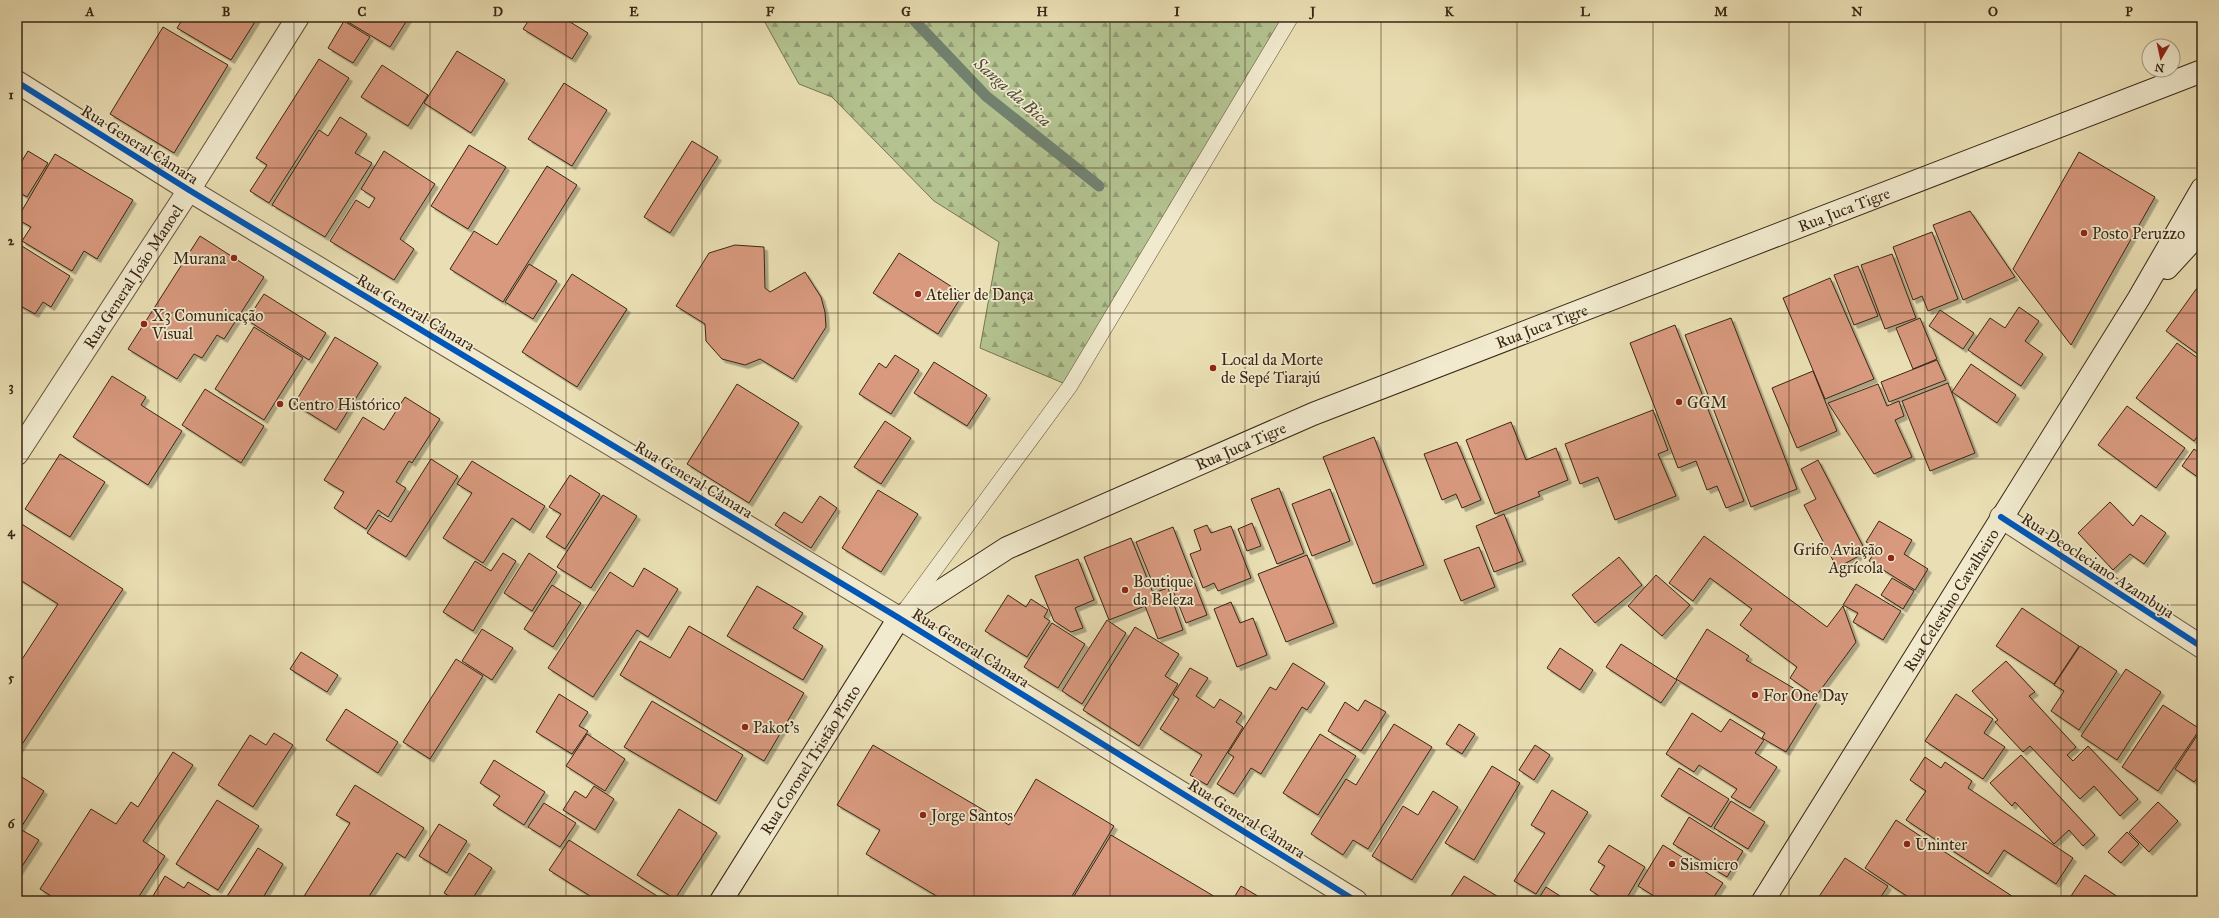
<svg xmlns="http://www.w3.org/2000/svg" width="2219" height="918" viewBox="0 0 2219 918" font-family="'IM FELL Great Primer',serif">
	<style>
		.forest { fill: url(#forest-firs); stroke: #767452 }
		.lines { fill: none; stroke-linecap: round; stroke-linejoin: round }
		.stream { stroke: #72816f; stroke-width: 11 }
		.building { fill: #d8997e; stroke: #3a2614; filter: url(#shadow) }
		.lane-casing { stroke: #66543c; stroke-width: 16 }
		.street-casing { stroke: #66543c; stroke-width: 24 }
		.secondary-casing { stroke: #3a2614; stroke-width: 24 }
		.lane { stroke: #f1eace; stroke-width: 15 }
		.street { stroke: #f1eace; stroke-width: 22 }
		.secondary { stroke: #f1eace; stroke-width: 22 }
		.cycleway-casing { stroke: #f1eace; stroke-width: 8 }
		.cycleway { stroke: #0057b8; stroke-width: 6 }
		.grid { fill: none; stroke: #3a2614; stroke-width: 1; stroke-opacity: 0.55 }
		.poi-dot { fill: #8f2418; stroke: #f1eace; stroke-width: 1.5 }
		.labels { text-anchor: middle; stroke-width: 3.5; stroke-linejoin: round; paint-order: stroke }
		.street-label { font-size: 16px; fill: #3a2614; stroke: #f1eace }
		.poi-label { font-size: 16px; fill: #3a2614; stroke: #f1eace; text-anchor: start }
		.water-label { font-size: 17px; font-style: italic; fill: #524c3a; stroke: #f1eace }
		.neatline { fill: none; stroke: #3a2614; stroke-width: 1.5 }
		.grid-label { font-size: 13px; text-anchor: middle; font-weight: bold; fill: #3a2614 }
	</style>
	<defs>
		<pattern id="forest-firs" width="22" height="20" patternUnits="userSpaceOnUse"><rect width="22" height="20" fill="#b3c290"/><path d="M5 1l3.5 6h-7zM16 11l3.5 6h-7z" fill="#939d74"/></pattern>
		<filter id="shadow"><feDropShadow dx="3.5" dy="3.5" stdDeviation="0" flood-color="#0004"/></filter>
	</defs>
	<rect width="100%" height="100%" fill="#eadfb4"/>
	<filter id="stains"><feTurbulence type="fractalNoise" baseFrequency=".005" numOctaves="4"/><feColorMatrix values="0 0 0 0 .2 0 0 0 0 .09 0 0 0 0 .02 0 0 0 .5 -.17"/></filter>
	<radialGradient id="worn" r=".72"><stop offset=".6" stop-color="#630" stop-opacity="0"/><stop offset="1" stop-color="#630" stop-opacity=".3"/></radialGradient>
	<path class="forest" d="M762 17H1291L1070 386 980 348 999 242 934 201 832 97 799 84Z"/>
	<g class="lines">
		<path class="stream" d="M911 17 986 96 1099 186"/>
	</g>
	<path class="building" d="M184 17H258L231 60 177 28Z
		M344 17H409L390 47 343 19Z
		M531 17H562L588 33 572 59 523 29Z
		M344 21 370 37 353 63 328 48Z
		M163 27 228 65 174 153 110 114Z
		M457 51 505 80 471 133 424 103Z
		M319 59 349 78 269 203 250 191 267 165 256 158Z
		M382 65 428 95 408 126 361 97Z
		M564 83 607 110 572 166 528 139Z
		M340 117 367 134 355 153 372 163 325 237 272 205 319 130 328 136Z
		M692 141 718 157 670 233 644 217Z
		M469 145 506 167 468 229 431 206Z
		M28 151 48 163 27 197 17 191V169Z
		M384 151 435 184 400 239 414 249 394 280 330 241 356 200 369 208 375 198 361 189Z
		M2079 152 2155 197 2071 345 2013 269Z
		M55 154 133 200 97 259 84 251 72 271 22 241 31 227 17 219Z
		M547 166 577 185 503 302 450 269 474 231 497 245Z
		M1970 211 2015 277 1963 300 1933 225Z
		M1932 232 1958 299 1928 311 1922 296 1913 300 1893 247Z
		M200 236 264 277 224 339 217 335 202 358 194 354 177 379 128 349Z
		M17 243 70 276 51 307 43 302 35 314 17 304Z
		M735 245 764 247 765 288 770 292 805 272 821 297 825 312 826 327 793 379 760 359 745 365 722 359 706 341 705 324 676 306 709 253Z
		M899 253 963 294 938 334 873 293Z
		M1892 254 1916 318 1885 329 1861 265Z
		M529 264 557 281 533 319 505 302Z
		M1858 266 1878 316 1854 325 1834 275Z
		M572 274 627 309 577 387 522 352Z
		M1830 278 1874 379 1825 399 1783 298Z
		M2202 281V357L2166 331Z
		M264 294 326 333 309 360 247 320Z
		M2019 307 2039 321 2025 341 2043 354 2021 386 1968 350 1990 318 2005 328Z
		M1940 310 1974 333 1963 349 1929 326Z
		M1731 318 1797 489 1751 507 1685 335Z
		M1920 318 1937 359 1913 369 1896 328Z
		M1675 325 1744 501 1726 508 1717 486 1707 490 1696 461 1678 468 1630 343Z
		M254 327 303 358 264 420 215 389Z
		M335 337 378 363 336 430 294 404Z
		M2177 343 2202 361V430L2194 441 2136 398Z
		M895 355 919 370 891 414 859 394 879 363 886 368Z
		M1937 360 1946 380 1889 402 1881 382Z
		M934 362 987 395 967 426 914 393Z
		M1971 364 2016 395 1997 423 1952 392Z
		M1813 371 1837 431 1797 448 1772 388Z
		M112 376 146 397 141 405 182 431 148 485 73 437Z
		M1948 383 1975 453 1930 471 1902 401Z
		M737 384 799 423 749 503 687 464Z
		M1878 384 1887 406 1899 401 1904 416 1895 420 1912 457 1874 474 1828 403Z
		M205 389 264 426 241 463 182 425Z
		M405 397 440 419 412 463 409 461 396 482 406 488 388 517 378 510 366 529 334 508 344 492 324 480 363 417 384 430Z
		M2127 406 2185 448 2156 488 2098 445Z
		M1653 410 1668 450 1658 454 1676 496 1615 520 1598 477 1580 484 1565 444Z
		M885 421 911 438 881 484 854 467Z
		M1511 422 1526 460 1556 448 1568 480 1538 492 1540 496 1495 514 1466 440Z
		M1374 437 1424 565 1373 584 1323 457Z
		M2202 441V449L2198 446Z
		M1457 442 1481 500 1462 508 1456 494 1442 500 1424 454Z
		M2194 449 2202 455V480L2182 466Z
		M60 454 105 482 70 537 25 509Z
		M431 459 458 476 406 557 367 533 379 515 391 522Z
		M1818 460 1866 552 1837 568 1804 505 1816 499 1801 469Z
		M472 461 545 506 530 530 512 518 483 563 443 538 472 493 457 484Z
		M570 475 600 494 565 549 546 537 561 514 549 507Z
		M1279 488 1304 553 1277 564 1251 499Z
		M1330 489 1350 541 1312 556 1292 504Z
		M878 490 918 514 881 572 842 548Z
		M603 495 637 516 591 588 557 567Z
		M820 496 837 508 811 548 775 525 784 512 802 523Z
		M2110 502 2133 526 2141 515 2166 533 2144 564 2130 554 2113 570 2078 533Z
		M1504 514 1523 561 1494 572 1476 526Z
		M17 521 123 589 17 752V667L58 604 17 578Z
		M1879 521 1912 540 1904 554 1928 569 1915 590 1869 561 1877 548 1866 542Z
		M1252 523 1261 546 1247 551 1238 529Z
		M1207 525 1211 533 1231 526 1251 578 1218 591 1214 583 1203 588 1190 554 1201 550 1194 530Z
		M1173 527 1207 615 1186 623 1170 583 1155 589 1136 542Z
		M1704 536 1827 627 1843 606 1856 642 1816 696 1790 678 1797 667 1740 625 1752 609 1710 578 1693 601 1669 583Z
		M1131 538 1153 593 1168 588 1183 630 1158 639 1145 606 1109 620 1084 557Z
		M1479 547 1495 587 1461 601 1444 560Z
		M503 553 516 561 473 631 443 612 475 561 491 571Z
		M529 553 557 572 532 611 504 593Z
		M1307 555 1334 623 1286 642 1258 574Z
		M1619 557 1642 585 1595 623 1572 595Z
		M1078 559 1094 600 1075 608 1083 628 1071 632 1054 621 1035 576Z
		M644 568 678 589 648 637 637 630 593 697 548 668 610 572 633 587Z
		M1656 575 1690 605 1662 636 1628 606Z
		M1892 578 1914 591 1903 609 1881 595Z
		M1856 584 1901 611 1883 640 1853 622 1858 613 1843 605Z
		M552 585 581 603 553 647 524 629Z
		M757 586 803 613 793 628 823 646 803 680 727 636Z
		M1008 595 1026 607 1031 599 1048 610 1044 617 1050 621 1027 657 985 631Z
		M1231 602 1240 623 1253 618 1267 655 1237 667 1214 609Z
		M2022 608 2079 646 2054 684 1996 646Z
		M1107 620 1126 633 1082 704 1062 691Z
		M1052 623 1085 644 1058 688 1024 667Z
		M689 626 804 693 764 761 620 675 640 641 670 658Z
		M1135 627 1179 654 1165 676 1178 684 1139 746 1083 710Z
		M482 629 513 648 492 680 462 661Z
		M1707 629 1749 656 1746 660 1817 702 1786 752 1762 738 1765 733 1676 679Z
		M1621 644 1677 680 1661 703 1606 667Z
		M2080 646 2117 671 2079 730 2051 711 2064 691 2054 685Z
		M1560 648 1593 670 1580 690 1547 668Z
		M301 652 338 675 327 692 290 669Z
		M456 659 483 676 430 759 403 742Z
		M2006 661 2035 692 2029 696 2076 747 2067 755 2073 761 2088 746 2138 799 2120 816 2094 786 2080 799 2030 746 2023 752 1995 722 1998 720 1972 691Z
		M1293 663 1325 683 1307 710 1302 707 1261 774 1251 768 1234 794 1217 784 1234 757 1228 753 1270 687 1276 690Z
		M1190 668 1208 678 1196 696 1214 708 1220 699 1242 713 1236 722 1243 727 1207 785 1190 775 1202 755 1160 729 1179 699 1173 695Z
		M2126 669 2161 692 2117 760 2081 736Z
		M559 694 588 712 579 726 588 731 572 754 536 732Z
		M1956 694 1993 719 1984 733 2005 747 1983 779 1925 741Z
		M1365 700 1386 712 1361 751 1328 731 1345 702 1358 711Z
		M652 701 743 755 716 801 624 747Z
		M2163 705 2200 729 2158 791 2122 767Z
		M346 709 398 742 378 773 326 740Z
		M1692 713 1721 732 1730 719 1764 740 1755 753 1777 767 1750 808 1731 797 1737 789 1699 765 1694 772 1666 754Z
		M1394 724 1432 747 1368 849 1353 840 1343 855 1311 834 1346 779 1356 785Z
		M1459 724 1475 734 1462 754 1446 744Z
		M2202 728V773L2194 782 2175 769Z
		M274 733 293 745 253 807 218 785 250 735 266 745Z
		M587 734 625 759 605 791 566 766Z
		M1320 734 1356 756 1318 815 1283 793Z
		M873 745 1009 825 1036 779 1114 826 1069 901H964L958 897 955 901H945L866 854 880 830 837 805Z
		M1535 745 1550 755 1534 780 1519 770Z
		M173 752 193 765 143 841 165 856 136 901H59L40 889 91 809 116 824 131 802 138 807Z
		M2021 755 2095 835 2083 846 2069 830 2054 844 2015 802 2012 806 1990 783Z
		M1925 757 1941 768 1945 762 1972 781 1968 788 2073 858 2056 884 2004 850 1988 874 1906 820 1926 791 1910 780Z
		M494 760 545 792 524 825 493 805 500 796 480 783Z
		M1492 766 1520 783 1474 860 1445 843Z
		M1679 768 1729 799 1711 827 1661 796Z
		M17 774 44 791 20 829 39 840 17 874Z
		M355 785 424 828 405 858 397 853 366 901H301L350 823 336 815Z
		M594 786 614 799 595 830 563 810 575 791 586 798Z
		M1552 790 1588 812 1536 894 1514 881 1545 833 1531 825Z
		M1433 791 1458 807 1412 880 1372 856 1403 806 1418 815Z
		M2202 798V808L2198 805Z
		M217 800 259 826 218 890 176 864Z
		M1731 801 1765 822 1748 849 1714 828Z
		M2158 802 2178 821 2149 852 2129 832Z
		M544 803 576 823 560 847 528 827Z
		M679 809 717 833 675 899 637 875Z
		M1689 817 1743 851 1727 877 1673 844Z
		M1896 820 2018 900 1914 901 1865 868Z
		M439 824 467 841 447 873 419 856Z
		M2127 832 2139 844 2121 863 2108 852Z
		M1111 835 1222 901H1071Z
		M569 840 665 901H598L549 870Z
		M1609 845 1645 867 1625 901H1607L1590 890 1605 866 1598 862Z
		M1663 845 1723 883 1711 901H1662L1638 886Z
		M258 848 283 864 261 901H224Z
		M469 853 492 868 471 901H457L444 893Z
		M1845 858 1888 886 1878 901H1816Z
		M2085 875 2124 901H2072L2069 899Z
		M165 876 184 888 188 882 218 900 150 901Z
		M1464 876 1505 901H1452L1449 899Z
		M1241 886 1266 901H1232Z
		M1546 887 1568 901H1537Z
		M434 897 440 901H432Z"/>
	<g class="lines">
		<defs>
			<path id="lane" d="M906 609 1070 386 1291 17"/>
			<g id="street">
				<path d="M17 82 189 190 899 618 1356 901"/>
				<path id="s1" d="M17 454 189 190 298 17"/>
				<path d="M2001 517 2202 647"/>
			</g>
			<g id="secondary">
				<path d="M2167 268 2202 230"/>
				<path id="s2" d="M721 901 899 618 1007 548 1313 414 2202 71"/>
				<path id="s3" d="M1763 901 2139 298 2202 189"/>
			</g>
		</defs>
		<use href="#lane" class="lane-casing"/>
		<use href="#street" class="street-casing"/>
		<use href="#secondary" class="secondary-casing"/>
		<use href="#lane" class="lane"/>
		<use href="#street" class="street"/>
		<use href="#secondary" class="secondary"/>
		<defs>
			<path id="cycleway" d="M17 82 189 190 899 618 1356 901
				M2001 517 2202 647"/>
		</defs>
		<use href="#cycleway" class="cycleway-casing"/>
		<use href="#cycleway" class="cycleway"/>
	</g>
	<path class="grid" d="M158 17V901M294 17V901M430 17V901M566 17V901M702 17V901M838 17V901M974 17V901M1110 17V901M1245 17V901M1381 17V901M1517 17V901M1653 17V901M1789 17V901M1925 17V901M2061 17V901M17 168H2202M17 313H2202M17 459H2202M17 605H2202M17 750H2202"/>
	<g class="poi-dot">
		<circle cx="2084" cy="233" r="4"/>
		<circle cx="234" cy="258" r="4"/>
		<circle cx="918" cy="294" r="4"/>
		<circle cx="144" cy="324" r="4"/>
		<circle cx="1213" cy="368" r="4"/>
		<circle cx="1679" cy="402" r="4"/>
		<circle cx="280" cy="404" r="4"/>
		<circle cx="1891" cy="558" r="4"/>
		<circle cx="1125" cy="590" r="4"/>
		<circle cx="1755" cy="695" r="4"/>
		<circle cx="745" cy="727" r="4"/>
		<circle cx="923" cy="815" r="4"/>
		<circle cx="1907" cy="844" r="4"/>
		<circle cx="1672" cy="864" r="4"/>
	</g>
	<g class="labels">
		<g class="street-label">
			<text transform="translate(140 144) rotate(32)" y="6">Rua General Câmara</text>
			<text dy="6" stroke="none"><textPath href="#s2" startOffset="1366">Rua Juca Tigre</textPath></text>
			<text dy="6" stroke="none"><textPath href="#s1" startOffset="212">Rua General João Manoel</textPath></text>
			<text transform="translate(416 312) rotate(31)" y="6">Rua General Câmara</text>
			<text dy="6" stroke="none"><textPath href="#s2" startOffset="1042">Rua Juca Tigre</textPath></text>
			<text dy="6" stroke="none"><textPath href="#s2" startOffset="718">Rua Juca Tigre</textPath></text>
			<text transform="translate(694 479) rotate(31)" y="6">Rua General Câmara</text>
			<text transform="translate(2098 565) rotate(33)" y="6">Rua Deocleciano Azambuja</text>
			<text dy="6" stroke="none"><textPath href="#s3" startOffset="355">Rua Celestino Cavalheiro</textPath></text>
			<text transform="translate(971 647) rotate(32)" y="6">Rua General Câmara</text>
			<text dy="6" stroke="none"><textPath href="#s2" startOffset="167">Rua Coronel Tristão Pinto</textPath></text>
			<text transform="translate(1247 818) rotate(32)" y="6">Rua General Câmara</text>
		</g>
		<g class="poi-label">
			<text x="2092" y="239">Posto Peruzzo</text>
			<text x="226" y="264" text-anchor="end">Murana</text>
			<text x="926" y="300">Atelier de Dança</text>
			<text x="152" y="321">X3 Comunicação<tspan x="152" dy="18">Visual</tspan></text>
			<text x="1221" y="365">Local da Morte<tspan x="1221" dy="18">de Sepé Tiarajú</tspan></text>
			<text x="1687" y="408">GGM</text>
			<text x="288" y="410">Centro Histórico</text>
			<text x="1883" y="555" text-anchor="end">Grifo Aviação<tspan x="1883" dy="18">Agrícola</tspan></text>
			<text x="1133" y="587">Boutique<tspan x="1133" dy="18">da Beleza</tspan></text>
			<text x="1763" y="701">For One Day</text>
			<text x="753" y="733">Pakot's</text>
			<text x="931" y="821">Jorge Santos</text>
			<text x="1915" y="850">Uninter</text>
			<text x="1680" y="870">Sismicro</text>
		</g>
		<g class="water-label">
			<text transform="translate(1013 92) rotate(41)" y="6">Sanga da Bica</text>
		</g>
	</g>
	<rect width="2219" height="918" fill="none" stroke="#eadfb4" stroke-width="44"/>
	<g transform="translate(2161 58) rotate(189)"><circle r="19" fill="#f1eace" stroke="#a89c84"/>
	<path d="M0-3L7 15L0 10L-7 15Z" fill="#8f2418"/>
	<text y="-6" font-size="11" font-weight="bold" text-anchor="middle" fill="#3a2614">N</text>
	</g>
	<rect x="22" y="22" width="2175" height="874" class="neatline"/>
	<g class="grid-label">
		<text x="90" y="16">A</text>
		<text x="226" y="16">B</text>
		<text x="362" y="16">C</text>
		<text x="498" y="16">D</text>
		<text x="634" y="16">E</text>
		<text x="770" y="16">F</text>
		<text x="906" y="16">G</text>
		<text x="1042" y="16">H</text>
		<text x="1177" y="16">I</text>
		<text x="1313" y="16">J</text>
		<text x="1449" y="16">K</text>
		<text x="1585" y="16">L</text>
		<text x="1721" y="16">M</text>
		<text x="1857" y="16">N</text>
		<text x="1993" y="16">O</text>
		<text x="2129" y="16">P</text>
		<text x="11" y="99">1</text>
		<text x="11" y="245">2</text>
		<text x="11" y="391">3</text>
		<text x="11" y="536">4</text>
		<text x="11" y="682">5</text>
		<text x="11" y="828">6</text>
	</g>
	<rect width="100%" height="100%" filter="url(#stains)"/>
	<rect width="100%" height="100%" fill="url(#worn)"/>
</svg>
